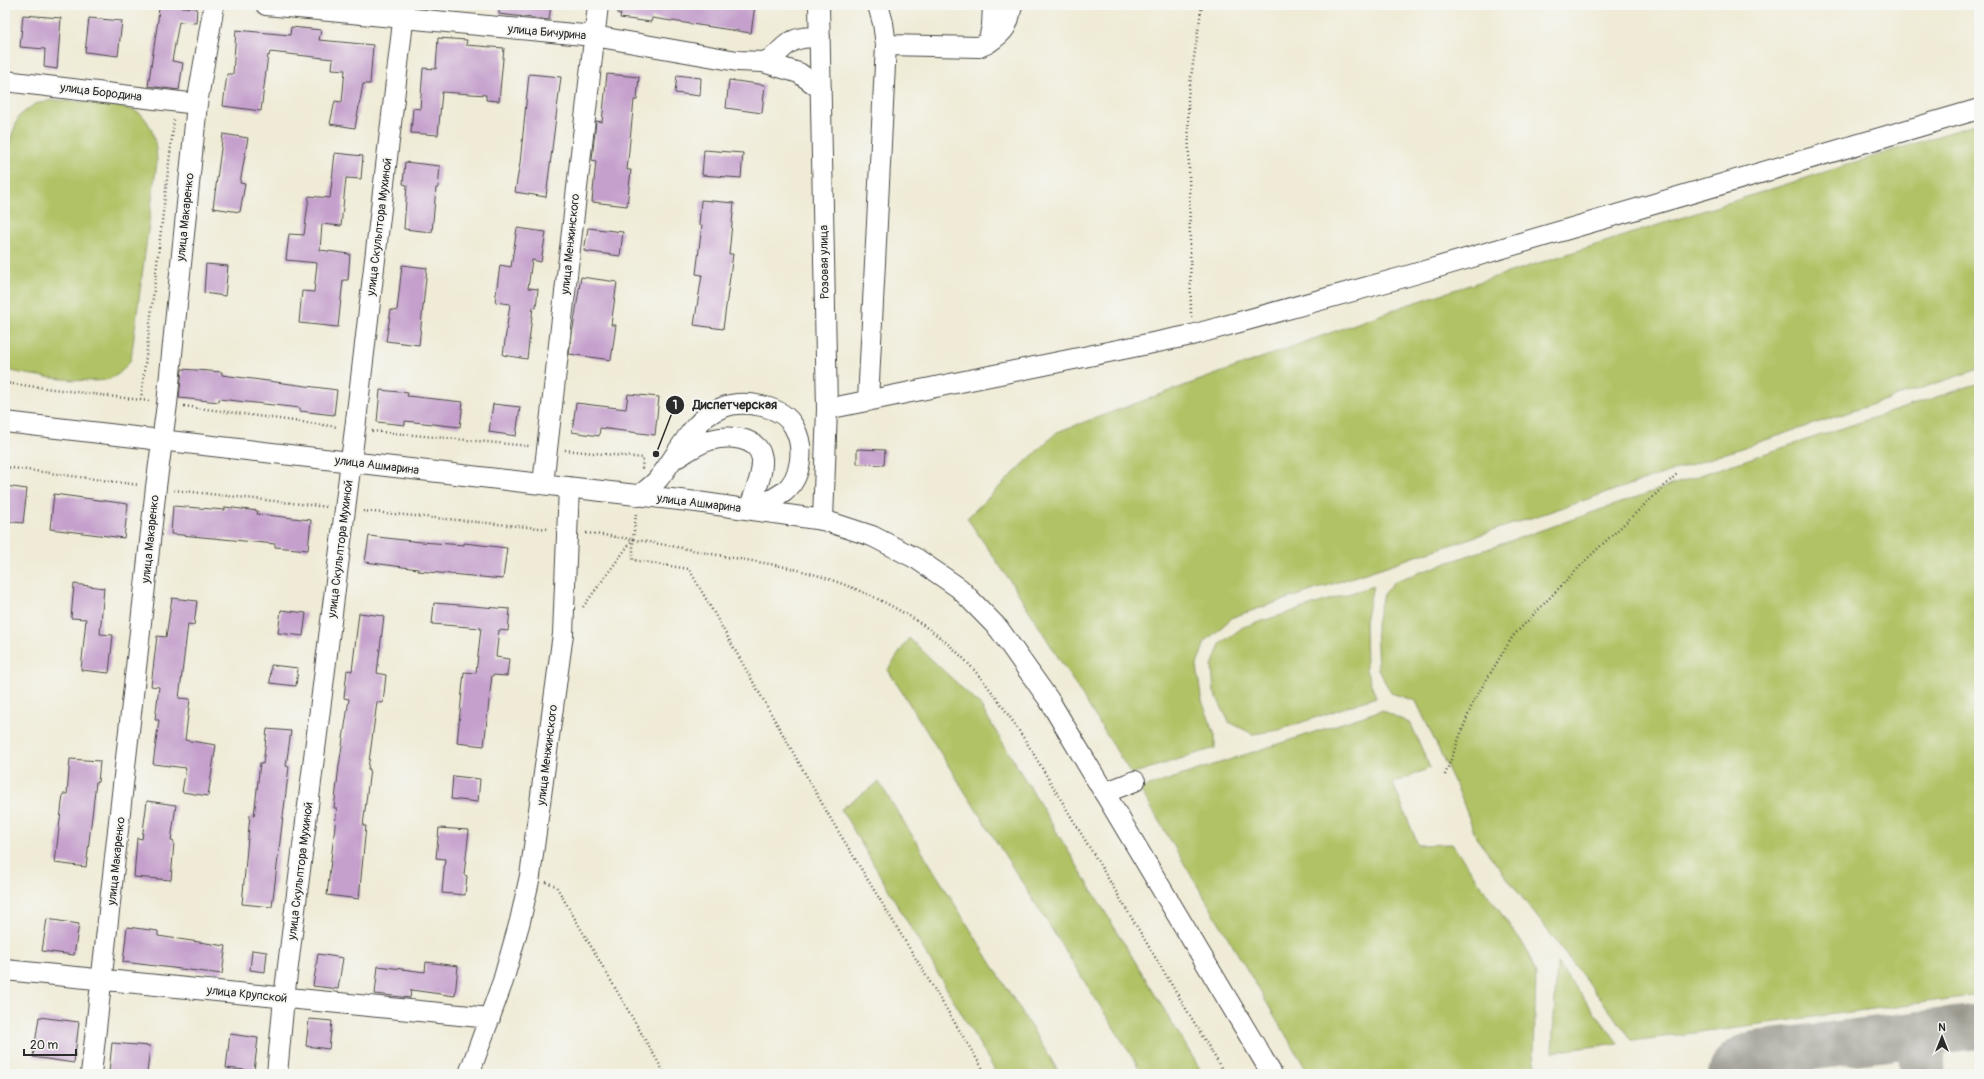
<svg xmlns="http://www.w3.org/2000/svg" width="1984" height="1079" viewBox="0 0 1984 1079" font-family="Pangolin,sans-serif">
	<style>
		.green { fill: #b0c265; stroke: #6e7648 }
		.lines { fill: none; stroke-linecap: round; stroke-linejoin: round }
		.taxiway { stroke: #8d8b80; stroke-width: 46 }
		.building { fill: #c5a0cc }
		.minor-casing { stroke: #484845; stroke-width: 22 }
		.path { stroke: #484845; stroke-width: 2.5; stroke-dasharray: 1 3; stroke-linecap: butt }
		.minor { stroke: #fff; stroke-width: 20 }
		.labels { text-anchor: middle; stroke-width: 4; stroke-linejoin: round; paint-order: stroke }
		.street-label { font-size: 12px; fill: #2b2b2b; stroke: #f6f6f2 }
		.leader { fill: none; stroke: #2b2b2b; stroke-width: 1.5 }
		.callout-dot { fill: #2b2b2b; stroke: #f6f6f2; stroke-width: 1.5 }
		.mark-label { font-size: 12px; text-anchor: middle; font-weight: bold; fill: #fff }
		.callout-label { font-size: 13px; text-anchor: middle; font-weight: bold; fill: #2b2b2b; stroke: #f6f6f2; stroke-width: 4; stroke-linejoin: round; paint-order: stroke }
	</style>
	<rect width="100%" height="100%" fill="#f6f6f2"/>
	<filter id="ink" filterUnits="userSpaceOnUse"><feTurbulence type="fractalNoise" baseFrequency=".025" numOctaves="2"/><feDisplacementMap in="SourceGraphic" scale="8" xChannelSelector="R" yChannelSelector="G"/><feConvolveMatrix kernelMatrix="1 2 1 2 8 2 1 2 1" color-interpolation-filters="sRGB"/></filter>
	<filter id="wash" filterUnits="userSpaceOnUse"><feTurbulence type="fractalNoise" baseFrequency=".012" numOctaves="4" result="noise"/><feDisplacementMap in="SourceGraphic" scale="16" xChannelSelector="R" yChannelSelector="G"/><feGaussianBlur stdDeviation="0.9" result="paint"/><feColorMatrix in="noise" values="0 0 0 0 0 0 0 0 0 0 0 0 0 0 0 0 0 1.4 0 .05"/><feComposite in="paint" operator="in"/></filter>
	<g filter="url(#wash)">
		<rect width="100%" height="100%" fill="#efebd6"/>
		<path class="green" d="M53 100C71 101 133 104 143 116 155 130 156 146 157 162L131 359C125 368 120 375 109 379 95 385 21 375 5 369V178L11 137 19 116 35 104Z
			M1979 123V369L1233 617 1205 642 1197 665 1201 698 1215 735V748L1131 774 1015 588 967 518 1057 432 1410 304Z
			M1979 383V995L1633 1041 1477 839 1459 792 1416 701 1391 693 1378 669 1376 624 1383 594 1395 581 1709 472Z
			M1373 586 1365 621 1366 670 1376 697 1279 730 1253 734 1229 722 1214 692 1212 666 1220 644 1243 627Z
			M909 638 980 705 1203 1074H1143L888 670Z
			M1382 710 1411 724 1430 768 1393 783 1418 845 1452 844 1529 953 1536 975 1534 1054 1537 1074H1309L1140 789Z
			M879 782 1060 1074H997L841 809Z
			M1557 963 1618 1043 1552 1052Z"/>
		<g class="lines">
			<path class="taxiway" d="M1919 1034 1923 1074
				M1731 1074C1735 1062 1743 1057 1755 1054L1979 1027"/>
		</g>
		<g id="blocks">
			<path class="building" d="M159 5 197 8 196 23 179 22 172 61 183 63 179 90 148 86 158 20Z
				M499 5H551L549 20 499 14Z
				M618 5H755L751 33 652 18 651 22 620 18 621 14H618Z
				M23 15 61 18 57 69 44 67 45 49 20 47Z
				M89 18 122 21 118 56 85 52Z
				M291 27 321 30 319 40 373 45 370 84H363L355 128 330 124 335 101 342 102 345 70 332 69 333 59 270 52 269 56 268 55 261 111 223 106 227 74H233L236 30 290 35Z
				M438 38 467 40 466 45 504 48 499 101 486 100V95L442 92 438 135 411 133 413 108 420 109 423 68 436 69Z
				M529 74 561 77 546 197 515 192 520 163Z
				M607 74 639 77 637 100H634L627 170H631L627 206 592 202 596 161 592 160 596 121 602 122Z
				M677 75 701 78 700 96 675 93Z
				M729 80 765 85 762 113 726 108Z
				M223 134 248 138 240 183 245 184 240 212 213 208Z
				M704 150 743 153 741 178 702 175Z
				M335 153 363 156 361 179 346 178 341 226 322 224 320 250 350 254 348 280H343L338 327 299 323 302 291 314 292 317 263 286 260 289 234 304 235 309 196 330 198Z
				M405 162 440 166 438 188H436L432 232 404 229 407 185 403 184Z
				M701 200 734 203 729 254H733L723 329 694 325 702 275 696 274 702 225H699Z
				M517 228 546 232 541 262 532 260 528 288 538 289 536 308 533 307 527 359 503 355 510 304 495 302 500 265 511 267Z
				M588 228 623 232 620 256 584 251Z
				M206 264 228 266 225 296 204 293Z
				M402 265 427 268 419 345 386 341 391 310 397 311Z
				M581 277 617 282 611 325H616L611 360 569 354Z
				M182 369 222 372V375L337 390 334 415 300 411V408L219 399V402L179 398Z
				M380 390 408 393 407 396 463 402 460 427 405 421V425L377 422Z
				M628 394 659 397 655 435 600 428 599 436 572 432 576 403 626 409Z
				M493 404 520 407 516 436 489 432Z
				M857 449 885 450 884 465 857 464Z
				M5 486 27 489 23 523 5 521Z
				M54 494 128 504 124 538 50 529Z
				M173 506 225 510V507L258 511 257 514 311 520 308 550 275 547V544L171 534Z
				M369 536 421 542 464 545V543L507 548 503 579 418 571V569L365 562Z
				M74 584 104 588 100 634 113 635 109 673 81 670 86 619 71 618Z
				M172 598 197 601 194 625 188 624 179 698 190 699 185 740 216 745 208 796 182 792 186 768 153 764 159 720H155L159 687 151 686 157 636 166 637Z
				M434 603 510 609 508 631 499 630 496 657 509 659 507 676 492 675 484 746 457 743 464 672 476 673 481 628 432 624Z
				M281 610 306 613 303 636 278 633Z
				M359 613 384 616 377 673 386 675 383 703 377 702 368 769H370L363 826H366L359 899 327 895 337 808H334L339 766 349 699 344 698 347 670 352 671Z
				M271 665 298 668 296 686 270 683Z
				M267 729 291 731 286 766 289 767 272 907 242 904 250 815 254 816 260 763 263 764Z
				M70 759 100 761 98 782H96L86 867 55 863 63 794H67Z
				M453 776 480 779 478 802 451 799Z
				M147 801 176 805 171 841 174 842 171 880 134 877 137 838 142 839Z
				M439 828 469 830 464 875 467 876 465 895 442 893 445 859 436 858Z
				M47 919 79 924 74 955 42 951Z
				M127 927 158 931V936L226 946 222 974 123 962Z
				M252 950 267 952 265 972 250 970Z
				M318 954 343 958 338 989 313 986Z
				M426 962 458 966 455 996 411 990 410 998 375 994 378 966 425 972Z
				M39 1017 79 1022 74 1063 33 1057Z
				M309 1019 332 1021 329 1049 306 1046Z
				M230 1034 258 1038 254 1071 226 1068Z
				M112 1043 150 1046 147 1074 109 1072Z"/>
		</g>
	</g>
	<g filter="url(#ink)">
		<use href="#blocks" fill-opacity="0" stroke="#484845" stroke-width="1"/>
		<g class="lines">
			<defs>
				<path id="minor" d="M266 5 594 36 737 61 763 62 799 73 821 89
					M819 5 827 409 823 520
					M988 43C1006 31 1008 26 1012 5
					M886 45 979 47 988 43 992 26 993 5
					M763 62C777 58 779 49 791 42 799 37 810 37 820 37
					M5 81 197 104
					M868 401 886 45 883 23 878 5
					M827 409 1192 335 1404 277 1979 109
					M5 422 697 502 823 520 872 536 917 559 959 588 999 629 1049 700 1272 1074
					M678 457C688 451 698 443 710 440 727 435 759 436 762 459 763 476 754 494 749 509
					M543 484 598 5
					M639 496C646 490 654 485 659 478 679 454 691 420 721 408 743 399 782 405 794 427 805 447 802 477 784 492 773 500 762 505 749 509
					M1104 793 1135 781
					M5 970 490 1018
					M91 1074 156 487 167 404 197 104 214 5
					M277 1074 284 998 355 429 405 5
					M469 1074 503 981 520 921 530 876 563 634 569 487"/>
			</defs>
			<use href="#minor" class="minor-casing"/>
			<path class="path" d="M1191 317 1188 97 1202 5
				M5 383 149 401
				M141 399 174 120
				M184 406 338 427
				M372 431 529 446
				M565 450 643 458 642 469
				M5 467 139 485
				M174 490 328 507
				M363 511 549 529
				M586 533C630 538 673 546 717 555 743 560 769 563 794 569 841 580 896 604 934 633 973 661 1001 703 1027 743L1225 1074
				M633 539 636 514
				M583 607 633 539V560L689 569 832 821 986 1074
				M1445 775 1473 702 1513 636 1589 557 1677 474
				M546 882 556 886 665 1074"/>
			<use href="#minor" class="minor"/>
		</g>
	</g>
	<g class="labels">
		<g class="street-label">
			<text transform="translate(547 32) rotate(5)" y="4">улица Бичурина</text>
			<text transform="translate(101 92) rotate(7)" y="4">улица Бородина</text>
			<text transform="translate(185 217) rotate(-84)" y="4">улица Макаренко</text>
			<text transform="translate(379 227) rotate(-83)" y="4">улица Скульптора Мухиной</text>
			<text transform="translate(570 244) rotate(-84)" y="4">улица Менжинского</text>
			<text transform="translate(824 262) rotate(-91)" y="4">Розовая улица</text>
			<text transform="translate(377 465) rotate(7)" y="4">улица Ашмарина</text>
			<text transform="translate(699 503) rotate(7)" y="4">улица Ашмарина</text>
			<text transform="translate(150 539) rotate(-84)" y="4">улица Макаренко</text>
			<text transform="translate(340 549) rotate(-83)" y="4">улица Скульптора Мухиной</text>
			<text transform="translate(547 755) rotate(-83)" y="4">улица Менжинского</text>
			<text transform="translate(116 861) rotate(-84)" y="4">улица Макаренко</text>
			<text transform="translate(300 871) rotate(-83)" y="4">улица Скульптора Мухиной</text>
			<text transform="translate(247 994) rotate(6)" y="4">улица Крупской</text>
		</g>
	</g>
	<path class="leader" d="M656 454L675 405"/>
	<g class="callout-dot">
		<circle cx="656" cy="454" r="4"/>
		<circle cx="675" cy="405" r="10"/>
	</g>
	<g class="mark-label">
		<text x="675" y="409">1</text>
	</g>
	<g class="callout-label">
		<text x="735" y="409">Диспетчерская</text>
	</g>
	<rect width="1984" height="1079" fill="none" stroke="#f6f6f2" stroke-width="20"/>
	<g transform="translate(1942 1037)" stroke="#f6f6f2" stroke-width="3" paint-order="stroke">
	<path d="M0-3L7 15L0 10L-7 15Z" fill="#2b2b2b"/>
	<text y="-6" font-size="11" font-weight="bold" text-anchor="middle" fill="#2b2b2b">N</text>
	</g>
	<path d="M24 1049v6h52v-6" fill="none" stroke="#2b2b2b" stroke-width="2"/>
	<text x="30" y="1049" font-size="12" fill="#2b2b2b" stroke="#f6f6f2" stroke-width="3" paint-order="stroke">20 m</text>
</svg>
